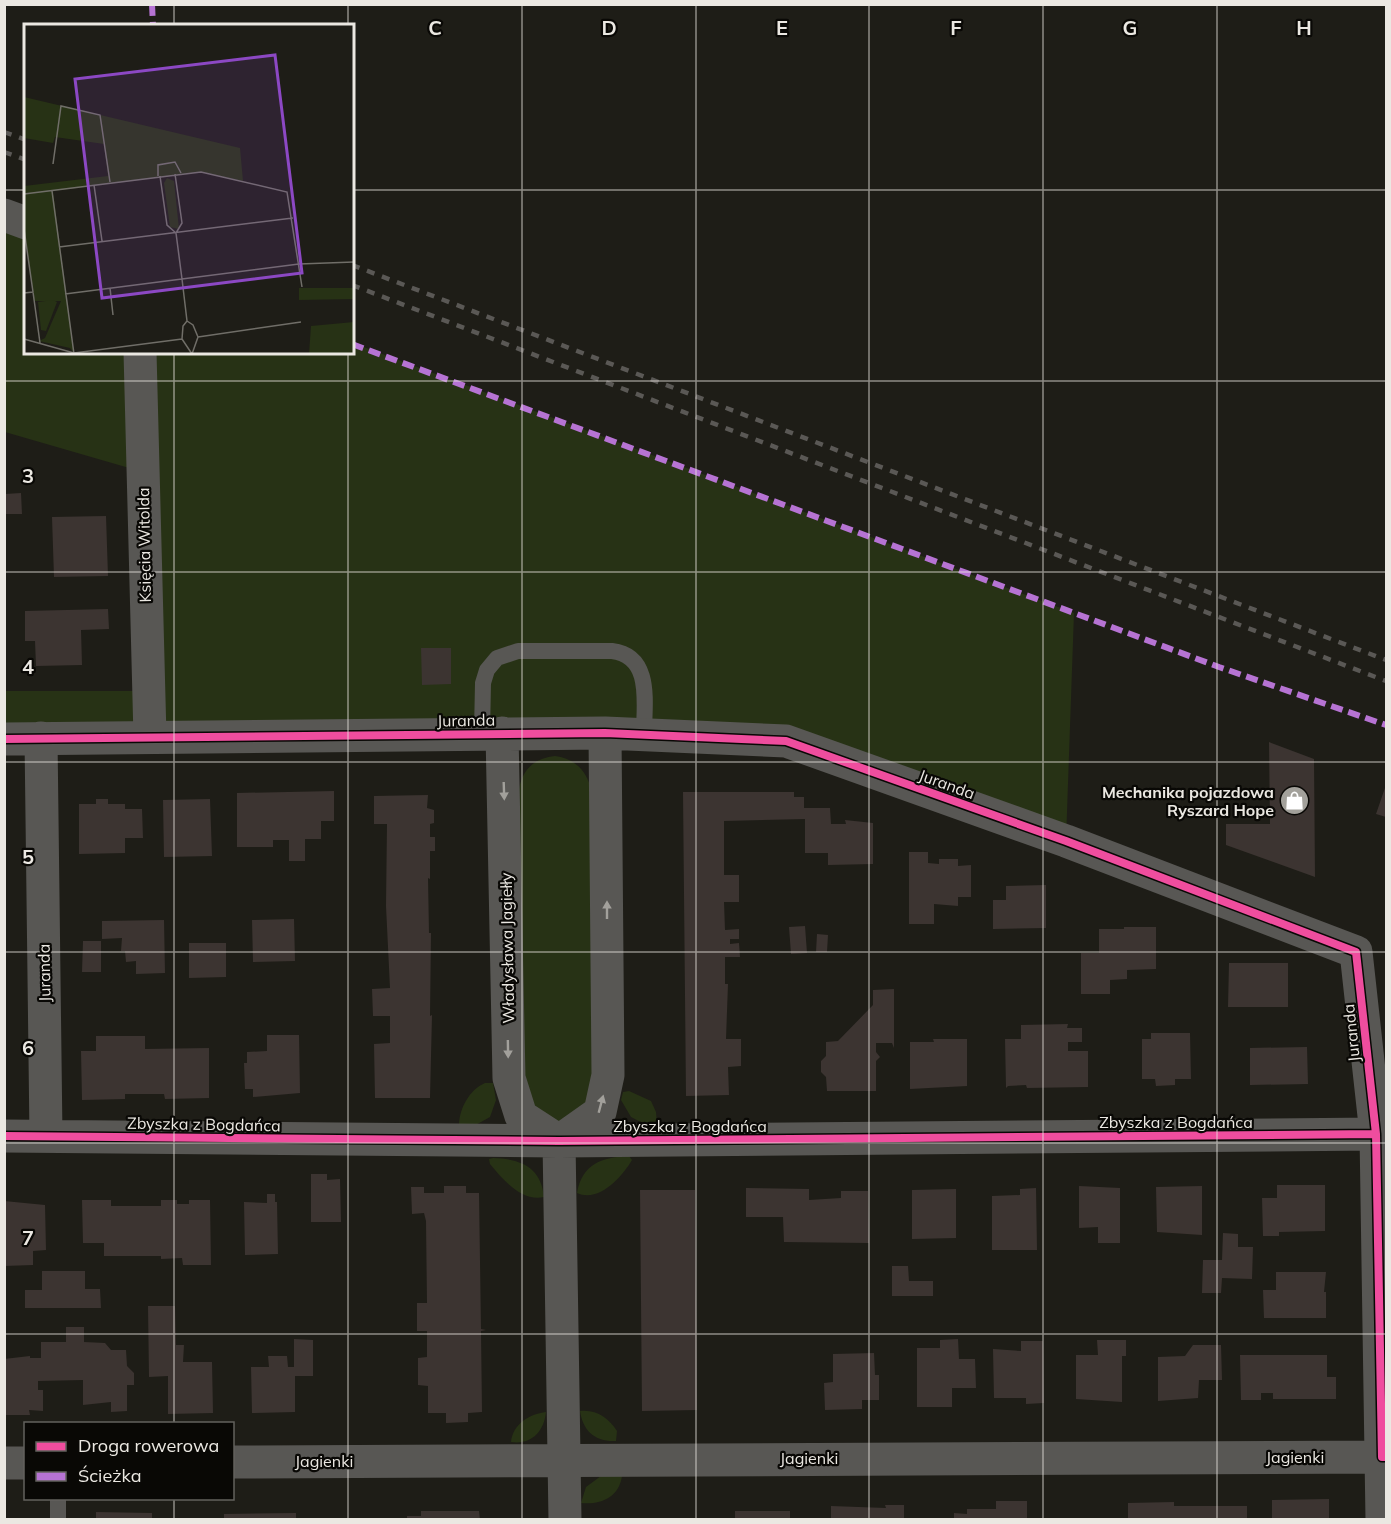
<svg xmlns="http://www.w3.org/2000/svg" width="1391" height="1524" viewBox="0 0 1391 1524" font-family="Mulish,sans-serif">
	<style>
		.grass { fill: #273215 }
		.building { fill: #3c3431 }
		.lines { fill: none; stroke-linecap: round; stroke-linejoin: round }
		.lane { stroke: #585754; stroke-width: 16 }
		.street { stroke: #585754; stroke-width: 33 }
		.rail { stroke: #5a5855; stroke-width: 4.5; stroke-dasharray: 8 8; stroke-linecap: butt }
		.quiet { stroke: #b673d3; stroke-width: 6; stroke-dasharray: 12 6; stroke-linecap: butt }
		.cycleway-casing { stroke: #090805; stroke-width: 11 }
		.cycleway { stroke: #ef4d9e; stroke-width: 8 }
		.oneway { fill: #a2a09b }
		.grid { fill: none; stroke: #ebe8e2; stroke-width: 1.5; stroke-opacity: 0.55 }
		.labels { text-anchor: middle; stroke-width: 4.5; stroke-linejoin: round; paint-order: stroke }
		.street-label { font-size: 16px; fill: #ebe8e2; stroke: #090805 }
		.poi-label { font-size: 16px; font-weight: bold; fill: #ebe8e2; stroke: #090805; text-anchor: end }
		.inset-road { fill: none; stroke: #706e68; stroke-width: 1.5 }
		.view { fill: #8c48c4; fill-opacity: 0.15; stroke: #8c48c4; stroke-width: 3 }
		.inset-edge { fill: none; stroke: #ebe8e2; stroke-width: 3 }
		.grid-label { font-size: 20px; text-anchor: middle; font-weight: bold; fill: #ebe8e2; stroke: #090805; stroke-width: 4.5; stroke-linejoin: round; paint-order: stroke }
	</style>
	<rect width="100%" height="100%" fill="#1e1d17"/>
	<path class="grass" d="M4 215 25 223 26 352H352L353 343 1074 613 1066 841 786 741 5 739V691H147L143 472 5 432Z
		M555 756C573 758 586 770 590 786L594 1092 572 1123 543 1121 523 1086 519 789C523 768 535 758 555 756Z
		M485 1083H493L496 1100 490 1117 472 1127 459 1124C460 1108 469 1090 485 1083Z
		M629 1091 651 1101 656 1112 657 1124 650 1127 631 1117 621 1100 623 1092Z
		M629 1156 632 1160C622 1177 599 1203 577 1193 582 1164 602 1157 629 1156Z
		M493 1158C521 1159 541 1167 544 1197 522 1202 503 1180 490 1164L489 1159Z
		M580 1411C596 1409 609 1418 617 1431L616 1441C595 1442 583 1431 580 1411Z
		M546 1412C544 1432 531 1445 511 1442 513 1424 529 1414 546 1412Z
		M605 1473 622 1476C619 1498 600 1505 581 1503L586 1487Z"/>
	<path class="building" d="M21 493 22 514H5V494Z
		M106 516 108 576 54 577 52 517Z
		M108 609 109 629 81 630 82 665 36 666 35 641H25V611Z
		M421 648H451V684L422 685Z
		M1269 742 1314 759 1315 877 1226 845V824H1270Z
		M1386 785V817L1376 814Z
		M334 791V821H321V839H305V861H289V840H273V847H237V793Z
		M683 792H794V797H804V808H830L831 824H846L845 820 873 823V864L828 865V853H805V819L724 821V875H739V902H724L725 930 739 929V939H730V944L739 943 740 957H725V984H728L726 1039H741V1066L728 1067 729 1095 686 1096Z
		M428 795 427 808 434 810V823L430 824V837H435V851H430V879L428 878 429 933H431L430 1016 432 1015 430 1098H375L374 1044 390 1043V1016H373L372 989 390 988 386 906 387 824H374V796Z
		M96 799H108V804H125V809H142L143 838H125V853L79 854V804H96Z
		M210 799 212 856 164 857 163 800Z
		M909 852H928V863L939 864V859H958V866L971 865V897H958V906L934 904V924H909Z
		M1046 885V928L993 929V900H1006V886Z
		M294 919 295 961 253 962 252 920Z
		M164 920 165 973 136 974V961L126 962 125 951H121L122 938 102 939V921Z
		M805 926 807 953 791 954 789 927Z
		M1124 927H1156V969L1127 970V979L1110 980V994H1081V953H1099V929H1124Z
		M817 934 828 935 827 952H816Z
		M83 941H101V972H82Z
		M189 943H226V977L189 978Z
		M1229 963H1288V1007H1228Z
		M894 989V1048L892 1043H876V1052L880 1057 876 1061V1091H827L826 1077 821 1072V1061L826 1056V1042L838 1041 873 1005V990Z
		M1068 1024 1067 1028H1082V1042H1068V1051H1088V1087L1027 1088 1026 1085 1008 1086 1006 1088 1005 1039H1021V1025Z
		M1151 1033H1190L1191 1079H1175V1085L1156 1086 1155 1079H1142V1039H1151Z
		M267 1035H299L300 1093 253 1097V1089H245L244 1063H247V1052L267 1051Z
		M96 1036H145V1049L209 1048V1098L165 1099 164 1094H125V1099L82 1100 81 1051H96Z
		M933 1039H967V1086L910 1089V1042H934Z
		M1307 1047 1308 1084 1250 1085V1048Z
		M311 1174H327V1180L340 1179 341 1222H311Z
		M1277 1185H1325V1231L1279 1232V1236H1263L1262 1198H1277Z
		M444 1186H466V1193H479L481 1329 486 1330 481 1331 482 1412 468 1413V1422L446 1423V1413H428V1386L418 1385V1358L427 1357V1331H417V1303H427L426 1221 424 1213 412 1214 411 1187H424V1193H444Z
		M1079 1186 1120 1188V1243H1098V1227L1079 1228Z
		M1202 1186V1235L1157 1232 1156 1187Z
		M746 1188 809 1189V1200L841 1198V1191H868L869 1243 784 1242 783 1217H746Z
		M1036 1188 1037 1250H992V1196L1020 1195V1189Z
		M956 1189V1238L912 1239V1190Z
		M640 1190H695L697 1410 642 1411Z
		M267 1194H275V1202H277L278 1254 245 1255 244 1202 267 1203Z
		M82 1200H111V1206H161V1200H177V1204H189V1200H210L211 1265H183L182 1258 161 1259V1256H104V1243H83Z
		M4 1201 45 1205 46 1250 33 1251V1265L4 1266Z
		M1223 1233 1238 1234V1247H1253L1252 1279 1222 1278 1221 1293H1202L1203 1260H1222Z
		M892 1266H908L909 1281H933V1296H892Z
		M42 1271H85V1289H100L101 1308H25V1290H42Z
		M1276 1272H1326L1324 1292H1326V1318H1264L1263 1290H1276Z
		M148 1306H175L176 1345H184L183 1362H212L213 1413 168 1414V1376L149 1377Z
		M66 1327H84V1342L105 1343 111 1350H126L127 1366 134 1373V1385H127V1411L111 1412V1402L83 1405V1380L38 1381V1390H43V1411L29 1410 30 1415H4V1359L30 1356V1358H41V1342H66Z
		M294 1339 313 1340V1376H295V1412L252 1413 251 1367H269L268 1356H287L288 1367H294Z
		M958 1339 959 1359H975L976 1388H952V1407H917V1348H940V1340Z
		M1097 1340H1126V1356H1122V1402L1076 1399V1355H1098Z
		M1021 1341H1043L1044 1403 1026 1404V1398H994L993 1349 1021 1351Z
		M1193 1345H1221L1222 1380H1199L1198 1398 1158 1401V1357L1185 1356Z
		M874 1353 875 1375H879V1400H862V1409L825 1410 824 1383 833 1382V1354Z
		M1240 1355H1327V1377H1336V1399H1273V1393H1261V1400H1241Z
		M1329 1499V1520H1272V1500Z
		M996 1501H1027V1520H954V1513L967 1514V1509H996Z
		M1174 1502V1506H1247V1520H1128V1503Z
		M885 1505H904V1520H831V1506L886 1508Z
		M421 1511H479L480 1520H407V1516H421Z
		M735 1511H790V1520H735Z
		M96 1512 152 1513V1520H96Z
		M296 1513V1520H224V1514Z"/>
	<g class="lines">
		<path class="lane" d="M482 733 483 683 487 670 497 658 518 651H612C653 656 644 704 644 733
			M58 1498V1520"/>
		<path class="street" d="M4 215 26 223
			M140 352 150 737
			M502 733 509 1078 521 1116 558 1140
			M41 738 46 1136
			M4 739 605 733 786 741 1066 841 1356 952 1376 1134 1382 1520
			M4 1136 559 1141 1376 1134
			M559 1141 600 1112 608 1075 605 733
			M559 1141 565 1520
			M232 1462 1386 1457
			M4 1463H26"/>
		<path class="rail" d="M4 132 26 140
			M4 152 26 160
			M352 265 1386 660
			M352 285 1386 681"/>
		<path class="quiet" d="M152 4 153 26
			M352 344 1219 667 1386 725"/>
		<defs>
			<path id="cycleway" d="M4 739 605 733 786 741 1066 841 1356 952 1376 1134 1382 1457H1386
				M4 1136 559 1141 1376 1134"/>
		</defs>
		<use href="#cycleway" class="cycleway-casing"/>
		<use href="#cycleway" class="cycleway"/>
	</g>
	<defs><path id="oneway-solid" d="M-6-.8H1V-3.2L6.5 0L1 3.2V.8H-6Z" transform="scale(1.5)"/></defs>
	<g class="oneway">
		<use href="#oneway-solid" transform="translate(504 791) rotate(88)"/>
		<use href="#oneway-solid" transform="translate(607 910) rotate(-90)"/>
		<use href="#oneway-solid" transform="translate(508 1049) rotate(89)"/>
		<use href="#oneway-solid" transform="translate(601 1104) rotate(-75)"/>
	</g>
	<path class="grid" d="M174 4V26M348 4V26M522 4V1520M696 4V1520M869 4V1520M1043 4V1520M1217 4V1520M4 190H26M352 190H1386M174 352V1424M348 352V1520M4 381H1386M4 572H1386M4 762H1386M4 952H1386M4 1143H1386M4 1334H1386M174 1498V1520"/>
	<defs>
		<symbol id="shop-disc" viewBox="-11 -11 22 22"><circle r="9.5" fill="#a3a19b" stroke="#090805"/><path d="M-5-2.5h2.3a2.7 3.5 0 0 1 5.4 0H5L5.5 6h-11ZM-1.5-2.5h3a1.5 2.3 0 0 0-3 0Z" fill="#fff"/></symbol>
	</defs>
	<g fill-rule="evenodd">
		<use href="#shop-disc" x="1278" y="784" width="33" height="33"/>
	</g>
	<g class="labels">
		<g class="street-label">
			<text transform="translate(144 545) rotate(-91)" y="6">Księcia Witolda</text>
			<text transform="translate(466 720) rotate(-1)" y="6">Juranda</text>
			<text transform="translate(947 784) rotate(20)" y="6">Juranda</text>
			<text transform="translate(507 948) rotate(-91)" y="6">Władysława Jagiełły</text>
			<text transform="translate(44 973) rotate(-91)" y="6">Juranda</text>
			<text transform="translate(1351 1033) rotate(-96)" y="6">Juranda</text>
			<text x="1176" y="1128">Zbyszka z Bogdańca</text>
			<text transform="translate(204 1124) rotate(1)" y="6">Zbyszka z Bogdańca</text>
			<text x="690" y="1132">Zbyszka z Bogdańca</text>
			<text x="1295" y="1463">Jagienki</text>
			<text x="809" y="1464">Jagienki</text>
			<text x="324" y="1467">Jagienki</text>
		</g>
		<g class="poi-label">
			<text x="1274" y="798">Mechanika pojazdowa<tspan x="1274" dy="18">Ryszard Hope</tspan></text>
		</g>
	</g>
	<g transform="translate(24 24)">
		<rect width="330" height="330" fill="#1e1d17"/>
		<path d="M0 73 216 124 219 157 177 148 29 167 50 329 46 324 15 317 21 314 37 277H10L0 203V162L84 152 80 120 31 113 29 119 0 114ZM143 154 150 157 155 205 146 203 140 159ZM275 264H330V275L275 276Z" fill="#273215"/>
		<path d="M330 298V330H285L287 302Z" fill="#273215"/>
		<path d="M29 276 33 278 22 307 17 306 14 278Z" fill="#273215"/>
		<path class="inset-road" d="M29 140 37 82 76 91 86 158M151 150 158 199 152 209M134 152V141L151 138 157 149M136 152 143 201 152 209 158 255 163 297 159 302 158 315 168 330M70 161 78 217M28 167 50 330M0 170 177 148 263 168 278 263M0 205 9 268 0 269M35 223 269 194M86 264 89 291M9 268 16 319M41 270 275 240 330 238M163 297 169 301 174 313 168 330M174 313 277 298M0 315 50 329 158 315"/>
		<path class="view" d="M251 31 278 249 78 274 51 55Z"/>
		<rect width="330" height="330" class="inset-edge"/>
	</g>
	<g class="grid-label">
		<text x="435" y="35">C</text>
		<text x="609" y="35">D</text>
		<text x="782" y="35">E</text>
		<text x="956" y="35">F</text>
		<text x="1130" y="35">G</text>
		<text x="1304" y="35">H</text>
		<text x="28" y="483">3</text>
		<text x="28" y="674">4</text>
		<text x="28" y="864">5</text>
		<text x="28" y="1055">6</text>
		<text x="28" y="1245">7</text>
	</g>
	<rect width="1391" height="1524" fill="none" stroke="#ebe8e2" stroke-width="12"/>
	<rect x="24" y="1422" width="210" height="78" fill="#090805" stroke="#63625d" stroke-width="1.5"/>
	<rect x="36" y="1442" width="30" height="9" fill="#ef4d9e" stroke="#63625d" stroke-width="1.5"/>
	<text x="78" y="1452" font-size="18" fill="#ebe8e2">Droga rowerowa</text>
	<rect x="36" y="1472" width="30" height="9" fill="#b673d3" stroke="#63625d" stroke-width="1.5"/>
	<text x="78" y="1482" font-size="18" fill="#ebe8e2">Ścieżka</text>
</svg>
